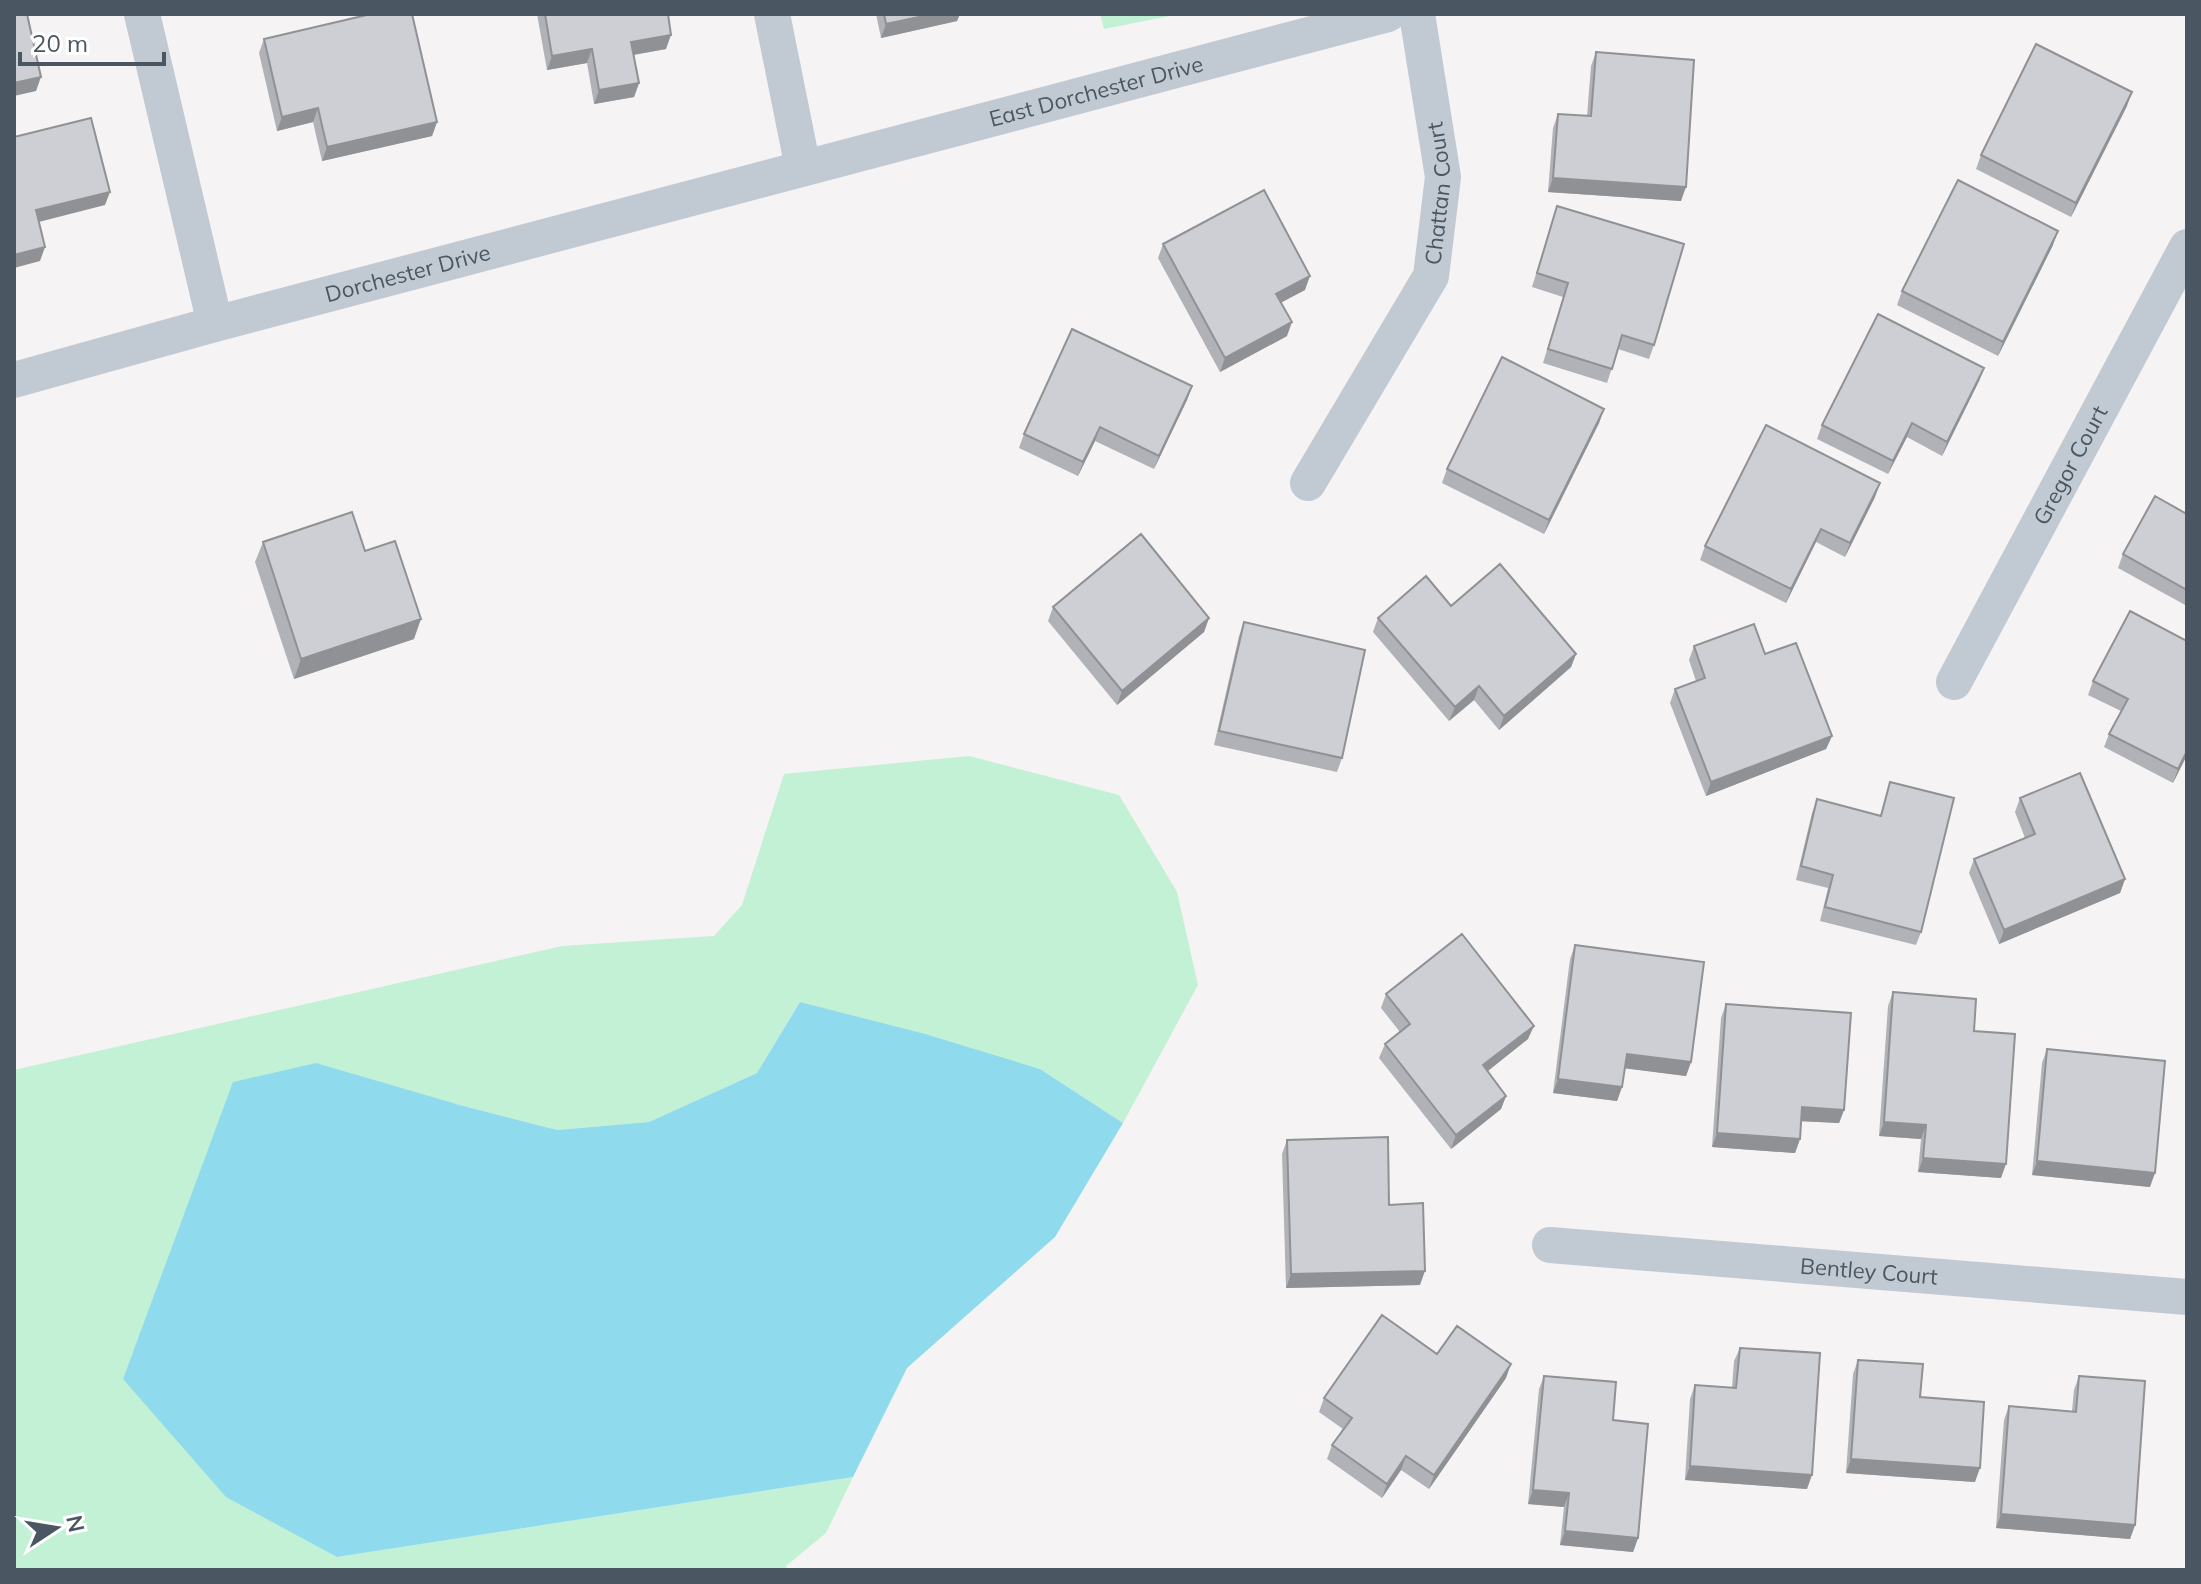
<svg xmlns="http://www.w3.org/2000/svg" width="2201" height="1584" viewBox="0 0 2201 1584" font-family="Mulish,sans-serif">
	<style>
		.green { fill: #c3f1d5 }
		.water { fill: #90daee }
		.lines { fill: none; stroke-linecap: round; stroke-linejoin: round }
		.street { stroke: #c1cad2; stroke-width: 36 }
		.wall { fill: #b0b2b7 }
		.shaded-wall { fill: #909195 }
		.building { fill: #cdcfd5; stroke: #909195; stroke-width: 2 }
		.labels { text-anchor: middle; stroke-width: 6; stroke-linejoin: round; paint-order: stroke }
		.street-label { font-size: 22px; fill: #4a5661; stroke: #fff }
	</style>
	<rect width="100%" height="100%" fill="#f5f3f3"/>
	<path class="green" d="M1100 14H1180L1104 29Z
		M969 756 1119 795 1177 892 1198 985 1123 1123 1040 1069 800 1002 757 1073 649 1122 557 1130 456 1104 162 1277 123 1379 337 1557 853 1477 826 1533 786 1566 788 1570H14V1070L562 946 714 936 742 905 784 774Z"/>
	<path class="water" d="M800 1002 925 1034 1040 1069 1123 1123 1055 1237 907 1368 853 1477 337 1557 226 1497 123 1379 233 1082 316 1063 456 1104 557 1130 649 1122 757 1073Z"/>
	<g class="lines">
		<g class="street">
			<path d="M142 14 215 324"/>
			<path d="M772 14 803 168"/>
			<path id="s1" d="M14 380 215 324 1388 14"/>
			<path id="s2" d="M1308 483 1431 276 1443 177 1417 14"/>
			<path id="s3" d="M1954 682 2187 247"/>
			<path id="s4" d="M1550 1245 2187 1297"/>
		</g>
	</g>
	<path class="wall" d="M537 14H668L666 49 634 55 639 83 634 97 594 104 587 63 547 70Z
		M876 14H960L957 21 881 38Z
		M264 39 437 122 432 136 322 161 313 122 277 131 259 53Z
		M1596 52 1681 201 1548 192 1553 128 1558 114 1587 116 1591 66Z
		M2127 106 2071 217 1976 169 1981 155Z
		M1557 206 1654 345 1649 359 1618 349 1607 383 1543 363 1563 297 1532 287Z
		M1163 244 1305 290 1281 302 1287 336 1220 372 1158 258Z
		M2053 245 1998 356 1897 305 1902 291Z
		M1984 368 1979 381 1942 456 1907 437 1888 474 1817 439 1822 425Z
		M1192 386 1187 400 1154 469 1095 441 1078 476 1019 448 1024 434Z
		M1604 409 1599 423 1544 534 1442 483 1447 469Z
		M1875 497 1845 557 1816 542 1786 603 1700 560 1705 546Z
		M2187 510V606L2118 568 2123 554 2185 513Z
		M263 542 365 551 414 639 294 679 255 562Z
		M1451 606 1576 654 1571 667 1499 730 1474 700 1449 721 1373 632 1378 618Z
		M1053 607 1209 618 1204 632 1117 705 1048 621Z
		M2130 611 2187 755 2173 783 2104 747 2109 734 2121 711 2088 695 2093 681Z
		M1244 622 1342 758 1337 772 1214 745 1239 636Z
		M1694 646 1832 736 1826 749 1706 796 1670 703 1675 689 1696 681 1689 660Z
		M1890 782 1921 932 1916 945 1820 921 1828 888 1796 880 1812 813 1817 799 1880 816Z
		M2020 798 2125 879 2120 893 1999 944 1969 873 1974 859 2025 838 2015 812Z
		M1575 945 1691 1062 1686 1076 1625 1068 1622 1087 1617 1101 1553 1093 1570 959Z
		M1893 992 1974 1031 2001 1178 1918 1172 1921 1139 1879 1136 1888 1006Z
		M1386 994 1528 1039 1487 1071 1506 1096 1501 1109 1451 1149 1379 1058 1385 1044 1400 1032 1381 1008Z
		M1726 1004 1844 1110 1839 1123 1801 1121 1800 1139 1795 1153 1712 1147 1721 1018Z
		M2047 1049 2150 1187 2032 1175 2042 1063Z
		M1287 1140 1389 1205 1420 1285 1286 1288 1282 1154Z
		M1740 1348 1807 1489 1685 1480 1690 1399 1695 1385 1732 1388 1734 1361Z
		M1437 1354 1506 1378 1429 1489 1401 1470 1382 1498 1327 1459 1332 1445 1343 1429 1319 1412 1324 1398Z
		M1858 1360 1920 1397 1975 1482 1846 1473 1853 1374Z
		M1544 1376 1613 1420 1638 1538 1633 1552 1560 1545 1564 1507 1528 1504 1539 1389Z
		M2079 1376 2135 1525 2130 1539 1996 1528 2004 1420 2009 1406 2072 1411 2074 1390Z"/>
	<path class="shaded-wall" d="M933 14H960L957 21 881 38 886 24Z
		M671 35 666 49 626 56 631 42Z
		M592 49 587 63 547 70 552 56Z
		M41 77 36 91 14 96V83Z
		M639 83 634 97 594 104 599 90Z
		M2132 92 2127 106 2071 217 2076 203Z
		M318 108 313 122 277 131 282 117Z
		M437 122 432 136 322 161 327 147Z
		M1553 178 1686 187 1681 201 1548 192Z
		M110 192 105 205 31 224 36 210Z
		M2058 231 2053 245 1998 356 2003 342Z
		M45 247 40 261 14 268V255Z
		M1310 276 1305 290 1271 308 1276 294Z
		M1292 322 1287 336 1220 372 1225 358Z
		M1984 368 1979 381 1942 456 1947 442Z
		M1192 386 1187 400 1154 469 1159 456Z
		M1604 409 1599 423 1544 534 1549 520Z
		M1912 423 1907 437 1888 474 1893 461Z
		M1100 427 1095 441 1078 476 1083 462Z
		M1880 483 1875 497 1845 557 1850 543Z
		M1821 529 1816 542 1786 603 1791 589Z
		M1209 618 1204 632 1117 705 1122 691Z
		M421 619 414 639 294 679 301 659Z
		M1576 654 1571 667 1499 730 1504 716Z
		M1479 686 1474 700 1449 721 1455 707Z
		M1832 736 1826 749 1706 796 1711 782Z
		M2187 751V755L2173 783 2178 769Z
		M2125 879 2120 893 1999 944 2004 930Z
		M1534 1026 1528 1039 1478 1079 1483 1065Z
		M1627 1054 1691 1062 1686 1076 1622 1068Z
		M1558 1079 1622 1087 1617 1101 1553 1093Z
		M1506 1096 1501 1109 1451 1149 1456 1135Z
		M1802 1107 1844 1110 1839 1123 1797 1121Z
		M1884 1122 1926 1125 1921 1139 1879 1136Z
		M1717 1133 1800 1139 1795 1153 1712 1147Z
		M1923 1158 2006 1164 2001 1178 1918 1172Z
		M2037 1161 2155 1173 2150 1187 2032 1175Z
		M1425 1271 1420 1285 1286 1288 1291 1274Z
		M1511 1364 1506 1378 1429 1489 1434 1475Z
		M1406 1456 1401 1470 1382 1498 1387 1484Z
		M1851 1459 1980 1468 1975 1482 1846 1473Z
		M1690 1466 1812 1475 1807 1489 1685 1480Z
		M1533 1490 1569 1493 1564 1507 1528 1504Z
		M2001 1514 2135 1525 2130 1539 1996 1528Z
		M1565 1531 1638 1538 1633 1552 1560 1545Z"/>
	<path class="building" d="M14 14H27L41 77 14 83Z
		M371 14H412L437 122 327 147 318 108 282 117 264 39Z
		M545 14H668L671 35 631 42 639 83 599 90 592 49 552 56Z
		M884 14H933L886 24Z
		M2036 44 2132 92 2076 203 1981 155Z
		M1596 52 1694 60 1686 187 1553 178 1558 114 1591 116Z
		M91 118 110 192 36 210 45 247 14 255V137Z
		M1958 180 2058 231 2003 342 1902 291Z
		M1264 190 1310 276 1276 294 1292 322 1225 358 1163 244Z
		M1557 206 1684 244 1654 345 1622 335 1612 369 1548 349 1568 283 1537 273Z
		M1878 314 1984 368 1947 442 1912 423 1893 461 1822 425Z
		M1072 329 1192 386 1159 456 1100 427 1083 462 1024 434Z
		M1502 357 1604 409 1549 520 1447 469Z
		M1766 425 1880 483 1850 543 1821 529 1791 589 1705 546Z
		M2155 496 2185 513 2187 510V590L2123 554Z
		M352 512 365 551 395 541 421 619 301 659 263 542Z
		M1141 534 1209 618 1122 691 1053 607Z
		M1500 564 1576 654 1504 716 1479 686 1455 707 1378 618 1426 576 1451 606Z
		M2130 611 2187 641V751L2178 769 2109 734 2128 699 2093 681Z
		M1244 622 1365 650 1342 758 1219 731Z
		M1754 624 1765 654 1796 643 1832 736 1711 782 1675 689 1705 678 1694 646Z
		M2080 773 2125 879 2004 930 1974 859 2035 834 2020 798Z
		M1890 782 1954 798 1921 932 1825 907 1833 875 1801 866 1817 799 1881 816Z
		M1462 934 1534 1026 1483 1065 1506 1096 1456 1135 1385 1044 1410 1024 1386 994Z
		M1575 945 1704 962 1691 1062 1627 1054 1622 1087 1558 1079Z
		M1893 992 1976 999 1974 1031 2015 1034 2006 1164 1923 1158 1926 1125 1884 1122Z
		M1726 1004 1851 1013 1844 1110 1802 1107 1800 1139 1717 1133Z
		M2047 1049 2165 1061 2155 1173 2037 1161Z
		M1388 1137 1389 1205 1423 1203 1425 1271 1291 1274 1287 1140Z
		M1382 1315 1437 1354 1457 1326 1511 1364 1434 1475 1406 1456 1387 1484 1332 1445 1352 1418 1324 1398Z
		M1740 1348 1820 1353 1812 1475 1690 1466 1695 1385 1736 1388Z
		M1858 1360 1923 1364 1920 1397 1984 1402 1980 1468 1851 1459Z
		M1544 1376 1616 1382 1613 1420 1648 1424 1638 1538 1565 1531 1569 1493 1533 1490Z
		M2079 1376 2145 1381 2135 1525 2001 1514 2009 1406 2076 1412Z"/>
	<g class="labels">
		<g class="street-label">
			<text dy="8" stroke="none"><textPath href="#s1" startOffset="1120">East Dorchester Drive</textPath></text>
			<text dy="8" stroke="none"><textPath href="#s2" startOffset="324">Chattan Court</textPath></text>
			<text dy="8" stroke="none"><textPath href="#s1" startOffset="408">Dorchester Drive</textPath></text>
			<text dy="8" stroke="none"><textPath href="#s3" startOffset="246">Gregor Court</textPath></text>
			<text dy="8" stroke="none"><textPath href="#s4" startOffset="320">Bentley Court</textPath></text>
		</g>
	</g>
	<rect width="2201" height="1584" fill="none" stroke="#4a5661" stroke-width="32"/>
	<g transform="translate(56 1528) rotate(78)" stroke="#ffffff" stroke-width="6" paint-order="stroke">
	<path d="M0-6L14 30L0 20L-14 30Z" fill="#4a5661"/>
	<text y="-12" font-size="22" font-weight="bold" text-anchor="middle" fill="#4a5661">N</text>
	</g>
	<path d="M20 52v12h144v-12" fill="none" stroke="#4a5661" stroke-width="4"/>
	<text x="32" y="52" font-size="24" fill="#4a5661" stroke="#ffffff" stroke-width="6" paint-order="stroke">20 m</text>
</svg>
